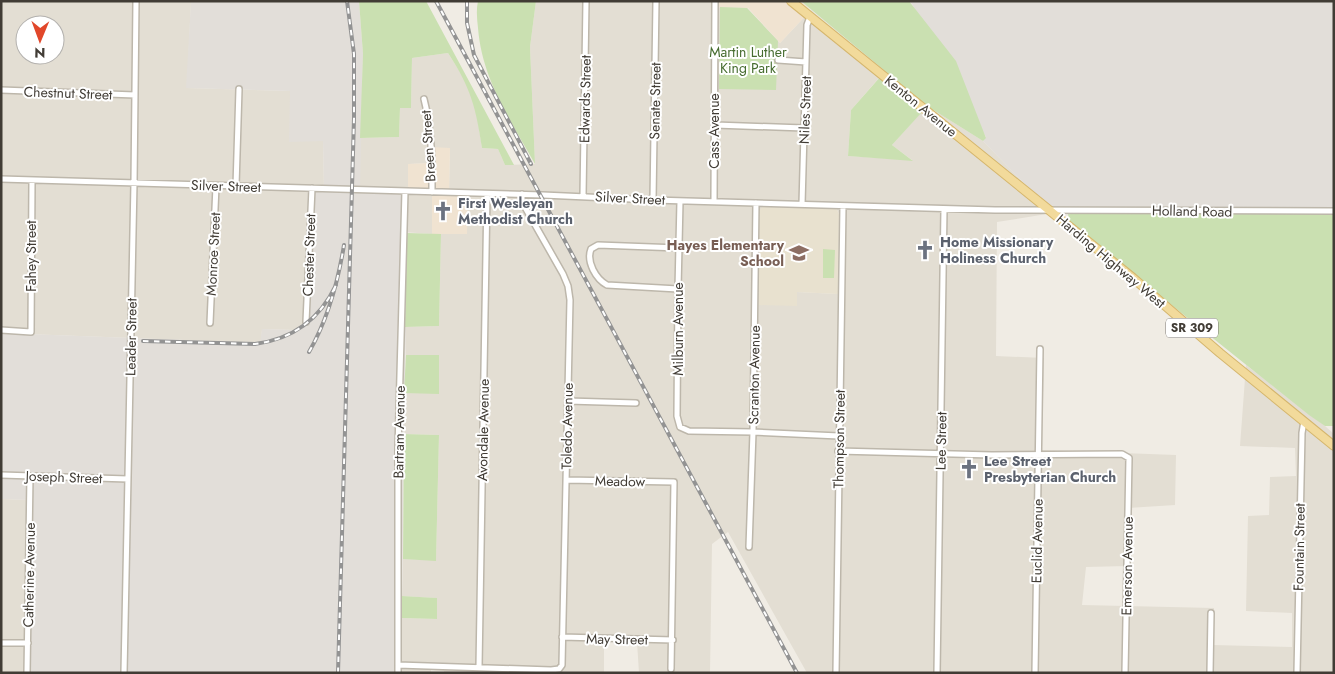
<svg xmlns="http://www.w3.org/2000/svg" width="1335" height="674" viewBox="0 0 1335 674" font-family="Jost,sans-serif">
	<style>
		.residential { fill: #e3ded3; fill-rule: evenodd }
		.commercial { fill: #f0e3d1 }
		.industrial { fill: #e2ded9 }
		.education { fill: #e8e1cf }
		.green { fill: #cae0b1 }
		.lines { fill: none; stroke-linecap: round; stroke-linejoin: round }
		.minor-casing { stroke: #bdb7ab; stroke-width: 8 }
		.primary-casing { stroke: #d5b66d; stroke-width: 10 }
		.minor { stroke: #fff; stroke-width: 5 }
		.primary { stroke: #f2da9b; stroke-width: 8 }
		.rail-casing { stroke: #939393; stroke-width: 4 }
		.rail { stroke: #fff; stroke-width: 2; stroke-dasharray: 5.5; stroke-linecap: butt }
		.labels { text-anchor: middle; stroke-width: 4; stroke-linejoin: round; paint-order: stroke }
		.shield { fill: #fff; stroke: #7a7672; stroke-width: 1 }
		.shield-label { font-size: 12px; font-weight: bold; fill: #413c35 }
		.park-label { font-size: 14px; fill: #466c2f; stroke: #fff }
		.street-label { font-size: 14px; fill: #413c35; stroke: #fff }
		.worship-label { font-size: 14px; font-weight: bold; fill: #5b616d; stroke: #fff; text-anchor: start }
		.education-label { font-size: 14px; font-weight: bold; fill: #785e54; stroke: #fff; text-anchor: end }
	</style>
	<rect width="100%" height="100%" fill="#f0ece4"/>
	<path class="residential" d="M1 1H191L187 88 290 91 323 141 324 189 308 190 304 325 295 330 262 329 261 343 1 333ZM25 25H55V55H25Z
		M536 1H714V7L747 8 780 43 811 10 885 71 851 110 848 156 912 160 892 145 927 106 983 141 1053 213 997 222 996 356 1044 358 1042 450 1176 455 1175 505 1128 508 1127 566 1086 567 1082 605 1214 608 1213 645 1292 647V613L1246 611 1248 516 1269 515 1270 477 1296 476 1295 448 1240 446 1246 365 1325 426 1334 434V673H807L728 532 712 544 710 673H639L637 642 604 640V673H444V671L431 670V673H401L402 618 437 619 436 598 402 596 403 559 436 560 439 435 404 434V393H439V355H406L405 327 439 326 441 234 467 233 449 193 450 148 431 163 409 164 432 193V234L403 232 360 190V138L399 137 400 108H411L412 58 448 53 465 80 476 108 482 148 498 149 505 165 535 164 530 47ZM763 206 836 208 839 214 838 294 797 292 796 306Z
		M1 499 30 500 28 673H1Z"/>
	<path class="commercial" d="M714 1H801L811 10 780 43 748 8 714 7Z
		M431 147 450 148 449 193H468L467 234H432V194L408 193V164L431 163Z"/>
	<path class="industrial" d="M191 1H359L363 54 360 190 403 192 404 233H407L401 673H28L30 500 1 499V333L260 343 262 329 295 330 304 325 308 190 324 189 323 141 289 142 290 91 186 88Z
		M909 1H1334V214L1053 213 983 141 986 137 912 4Z"/>
	<path class="education" d="M763 206 836 208 839 214 838 294 797 292V306L758 305 759 211Z"/>
	<path class="green" d="M359 1H426L514 165H505L498 149 482 148C476 108 471 88 448 53L412 58 411 108H400L399 137 360 138 363 54Z
		M478 1H536L530 47 535 164C510 120 482 79 478 28 477 19 476 10 478 1Z
		M801 1H909L956 61 986 138 983 141 927 106Z
		M720 7 747 8 778 41 776 90 719 89Z
		M881 76 923 111 892 145 913 161 848 156 851 110Z
		M1068 213 1334 214V426H1325L1309 415 1069 223Z
		M407 233 441 234 439 326 405 327Z
		M823 249 835 250 834 278H823Z
		M406 355H439V394L404 393Z
		M404 434 439 435 436 561 403 559Z
		M402 596 437 598V619L402 618Z"/>
	<g class="lines">
		<defs>
			<path id="minor" d="M778 60 806 62
				M1 90 135 95
				M424 99C432 130 432 161 432 192
				M715 125 804 128
				M1 179 543 195 653 200 995 210 1334 211
				M236 186 239 89
				M583 196 586 1
				M653 200 656 1
				M680 201 678 289 677 416 680 427 689 431 753 432 839 436
				M714 201 715 1
				M802 204 807 25 810 17
				M678 289 607 285C596 279 586 262 591 249L598 245 679 248
				M306 322 312 188
				M210 323 216 186
				M1 330 31 332 32 180
				M568 401 636 403
				M838 451 992 455 1122 454 1129 458 1125 673
				M1 475 128 479
				M566 480 674 482 671 669
				M749 547 753 432 756 203
				M562 637 673 640
				M1 643H28
				M398 665 551 670 559 669 562 665 570 300 568 286 563 274 522 202V194
				M479 667 487 194
				M27 673 30 476
				M124 673 134 183 136 1
				M398 673V448L405 191
				M836 673 843 206
				M937 673 944 209
				M1035 673 1040 349
				M1210 673 1211 613
				M1297 673 1302 433 1304 421"/>
			<path id="primary" d="M791 1 1133 278 1220 353 1334 446"/>
		</defs>
		<use href="#minor" class="minor-casing"/>
		<use href="#primary" class="primary-casing"/>
		<use href="#minor" class="minor"/>
		<use href="#primary" class="primary"/>
		<defs>
			<path id="rail" d="M436 1 797 673
				M467 1V23L474 55 531 164
				M143 341 255 344C293 339 320 319 336 285
				M309 352C328 319 338 282 344 245
				M338 673 354 118V54L347 1"/>
		</defs>
		<use href="#rail" class="rail-casing"/>
		<use href="#rail" class="rail"/>
	</g>
	<defs>
		<symbol id="church-bare" viewBox="-9 -9 18 18"><path d="M-1.2-6h2.4v3.5h3.3v2.4h-3.3V6h-2.4V-.1h-3.3v-2.4h3.3Z" fill="#6b7280" stroke="#fff" stroke-width="2.5" paint-order="stroke"/></symbol>
		<symbol id="school-bare" viewBox="-9 -9 18 18"><path d="M0-5L7-2L0 1L-7-2ZM-4 1L0 2.5L4 1V4Q0 6-4 4Z" fill="#8d6e63" stroke="#fff" stroke-width="2.5" paint-order="stroke"/></symbol>
	</defs>
	<g fill-rule="evenodd">
		<use href="#church-bare" x="429" y="197" width="28" height="28"/>
		<use href="#church-bare" x="911" y="236" width="28" height="28"/>
		<use href="#school-bare" x="785" y="239" width="28" height="28"/>
		<use href="#church-bare" x="955" y="455" width="28" height="28"/>
	</g>
	<g class="labels">
		<rect class="shield" x="1166" y="318.5" width="52" height="19" rx="4"/>
		<g class="shield-label">
			<text x="1192" y="332">SR 309</text>
		</g>
		<g class="park-label">
			<text x="748" y="57">Martin Luther<tspan x="748" dy="16">King Park</tspan></text>
		</g>
		<g class="street-label">
			<text transform="translate(68 93) rotate(2)" y="5">Chestnut Street</text>
			<text transform="translate(585 99) rotate(-89)" y="5">Edwards Street</text>
			<text transform="translate(655 101) rotate(-89)" y="5">Senate Street</text>
			<text transform="translate(921 106) rotate(39)" y="5">Kenton Avenue</text>
			<text transform="translate(805 110) rotate(-88)" y="5">Niles Street</text>
			<text transform="translate(714 131) rotate(-90)" y="5">Cass Avenue</text>
			<text transform="translate(428 146) rotate(-94)" y="5">Breen Street</text>
			<text transform="translate(226 186) rotate(2)" y="5">Silver Street</text>
			<text transform="translate(630 198) rotate(3)" y="5">Silver Street</text>
			<text transform="translate(1192 211) rotate(1)" y="5">Holland Road</text>
			<text transform="translate(213 254) rotate(-87)" y="5">Monroe Street</text>
			<text transform="translate(309 255) rotate(-88)" y="5">Chester Street</text>
			<text transform="translate(31 256) rotate(-90)" y="5">Fahey Street</text>
			<text transform="translate(1111 261) rotate(40)" y="5">Harding Highway West</text>
			<text transform="translate(678 329) rotate(-90)" y="5">Milburn Avenue</text>
			<text transform="translate(131 337) rotate(-89)" y="5">Leader Street</text>
			<text transform="translate(754 375) rotate(-89)" y="5">Scranton Avenue</text>
			<text transform="translate(567 426) rotate(-89)" y="5">Toledo Avenue</text>
			<text transform="translate(483 430) rotate(-89)" y="5">Avondale Avenue</text>
			<text transform="translate(399 432) rotate(-89)" y="5">Bartram Avenue</text>
			<text transform="translate(839 439) rotate(-89)" y="5">Thompson Street</text>
			<text transform="translate(941 441) rotate(-89)" y="5">Lee Street</text>
			<text transform="translate(64 477) rotate(2)" y="5">Joseph Street</text>
			<text transform="translate(620 481) rotate(1)" y="5">Meadow</text>
			<text transform="translate(1037 541) rotate(-89)" y="5">Euclid Avenue</text>
			<text transform="translate(1299 547) rotate(-89)" y="5">Fountain Street</text>
			<text transform="translate(1127 566) rotate(-89)" y="5">Emerson Avenue</text>
			<text transform="translate(29 575) rotate(-89)" y="5">Catherine Avenue</text>
			<text transform="translate(617 639) rotate(1)" y="5">May Street</text>
		</g>
		<g class="worship-label">
			<text x="458" y="208">First Wesleyan<tspan x="458" dy="16">Methodist Church</tspan></text>
			<text x="940" y="247">Home Missionary<tspan x="940" dy="16">Holiness Church</tspan></text>
			<text x="984" y="466">Lee Street<tspan x="984" dy="16">Presbyterian Church</tspan></text>
		</g>
		<g class="education-label">
			<text x="784" y="250">Hayes Elementary<tspan x="784" dy="16">School</tspan></text>
		</g>
	</g>
	<rect width="1335" height="674" fill="none" stroke="#413c35" stroke-width="5"/>
	<g transform="translate(40 40) rotate(181)"><circle r="24" fill="#ffffff" stroke="#b3b1ae"/>
	<path d="M0-4L9 19L0 12L-9 19Z" fill="#e1472a"/>
	<text y="-8" font-size="14" font-weight="bold" text-anchor="middle" fill="#413c35">N</text>
	</g>
</svg>
